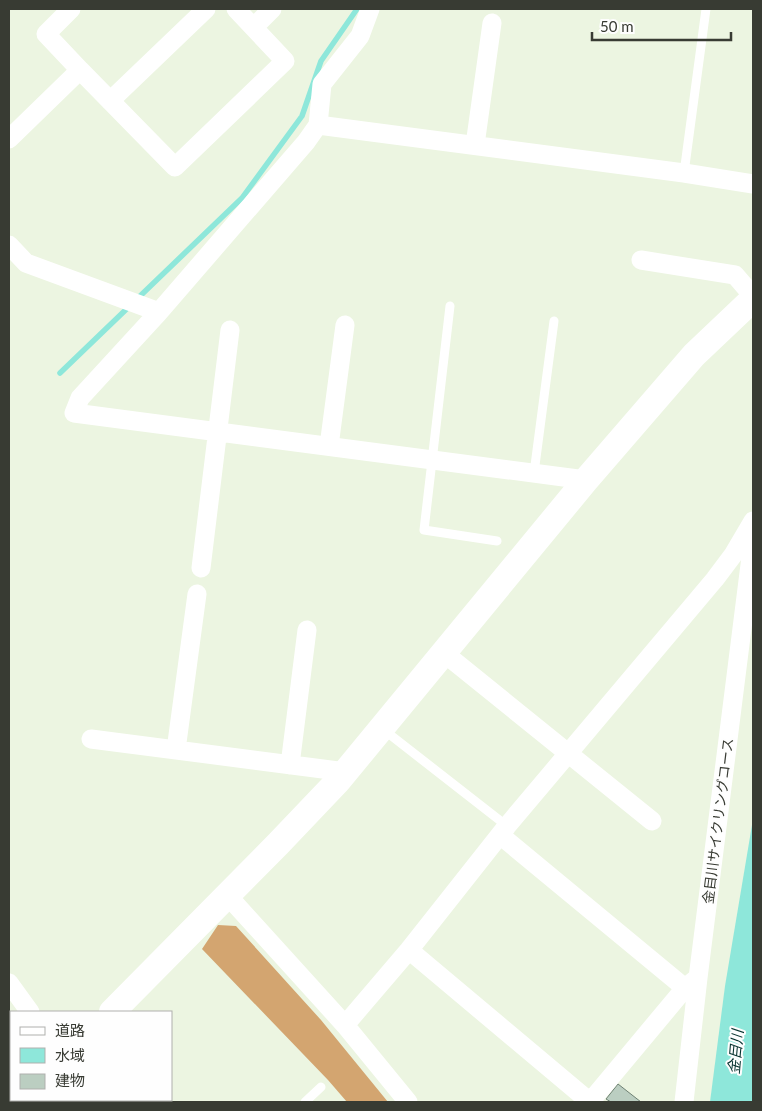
<svg xmlns="http://www.w3.org/2000/svg" width="762" height="1111" viewBox="0 0 762 1111" font-family="Lato,'Noto Sans JP',sans-serif">
	<style>
		.forest { fill: #d3a570 }
		.water { fill: #8ee7da }
		.lines { fill: none; stroke-linecap: round; stroke-linejoin: round }
		.stream { stroke: #8ee7da; stroke-width: 5.5 }
		.building { fill: #bbcec1; stroke: #6f8174 }
		.lane { stroke: #fff; stroke-width: 9 }
		.street { stroke: #fff; stroke-width: 19 }
		.secondary { stroke: #fff; stroke-width: 26 }
		.labels { text-anchor: middle; stroke-width: 4; stroke-linejoin: round; paint-order: stroke }
		.street-label { font-size: 14px; fill: #383b33; stroke: #fefefe }
		.water-label { font-size: 15px; font-style: italic; fill: #05312d; stroke: #fefefe }
	</style>
	<rect width="100%" height="100%" fill="#ecf5e1"/>
	<path class="forest" d="M218 925 236 926 321 1020 388 1102H347L328 1080 202 949Z"/>
	<path class="water" d="M753 819V1102H710L725 986Z"/>
	<g class="lines">
		<path class="stream" d="M60 373 242 198 302 116 321 61 357 9"/>
	</g>
	<path class="building" d="M618 1084 641 1102H611L606 1099Z"/>
	<g class="lines">
		<path class="lane" d="M684 173 706 9
			M450 306 424 530 497 541
			M534 473 554 321
			M384 730 507 826
			M305 1102 321 1087"/>
		<path class="street" d="M71 9 46 34 80 70
			M370 9 360 36 322 84 318 125 306 142 159 312 80 398 74 413 586 480
			M254 27 272 9
			M110 101 206 9
			M318 125 684 173 753 184
			M9 139 80 70 175 167 285 61 236 9
			M475 145 492 23
			M9 245 26 263 159 312
			M641 260 735 275 753 296
			M329 446 345 325
			M201 568 230 330
			M444 653 652 821
			M91 739 346 772
			M176 750 197 594
			M290 765 307 630
			M500 835 685 988
			M228 896 345 1025 408 1102
			M409 950 590 1102
			M9 983 30 1012
			M345 1025 409 950 507 826 715 579 733 555 753 521
			M9 1086 11 1087
			M99 1100 102 1102
			M590 1102 685 988 695 980
			M684 1102 698 978 753 541"/>
		<path class="secondary" d="M112 1012 278 844 338 781 586 480 694 355 753 299
			M44 1102 45 1100"/>
	</g>
	<g class="labels">
		<g class="street-label">
			<text transform="translate(718 821) rotate(-83)" y="5">金目川サイクリングコース</text>
		</g>
		<g class="water-label">
			<text transform="translate(736 1052) rotate(-85)" y="5">金目川</text>
		</g>
	</g>
	<rect width="762" height="1111" fill="none" stroke="#383b33" stroke-width="20"/>
	<rect x="10" y="1011" width="162" height="90" fill="#fefefe" stroke="#afb0ad"/>
	<rect x="20" y="1027" width="25" height="8" fill="#ffffff" stroke="#afb0ad"/>
	<text x="55" y="1036" font-size="15" fill="#383b33">道路</text>
	<rect x="20" y="1048" width="25" height="15" fill="#8ee7da" stroke="#afb0ad"/>
	<text x="55" y="1061" font-size="15" fill="#383b33">水域</text>
	<rect x="20" y="1074" width="25" height="15" fill="#bbcec1" stroke="#afb0ad"/>
	<text x="55" y="1086" font-size="15" fill="#383b33">建物</text>
	<path d="M592 32v8h139v-8" fill="none" stroke="#383b33" stroke-width="2.5"/>
	<text x="600" y="32" font-size="15" fill="#383b33" stroke="#fefefe" stroke-width="4" paint-order="stroke">50 m</text>
</svg>
